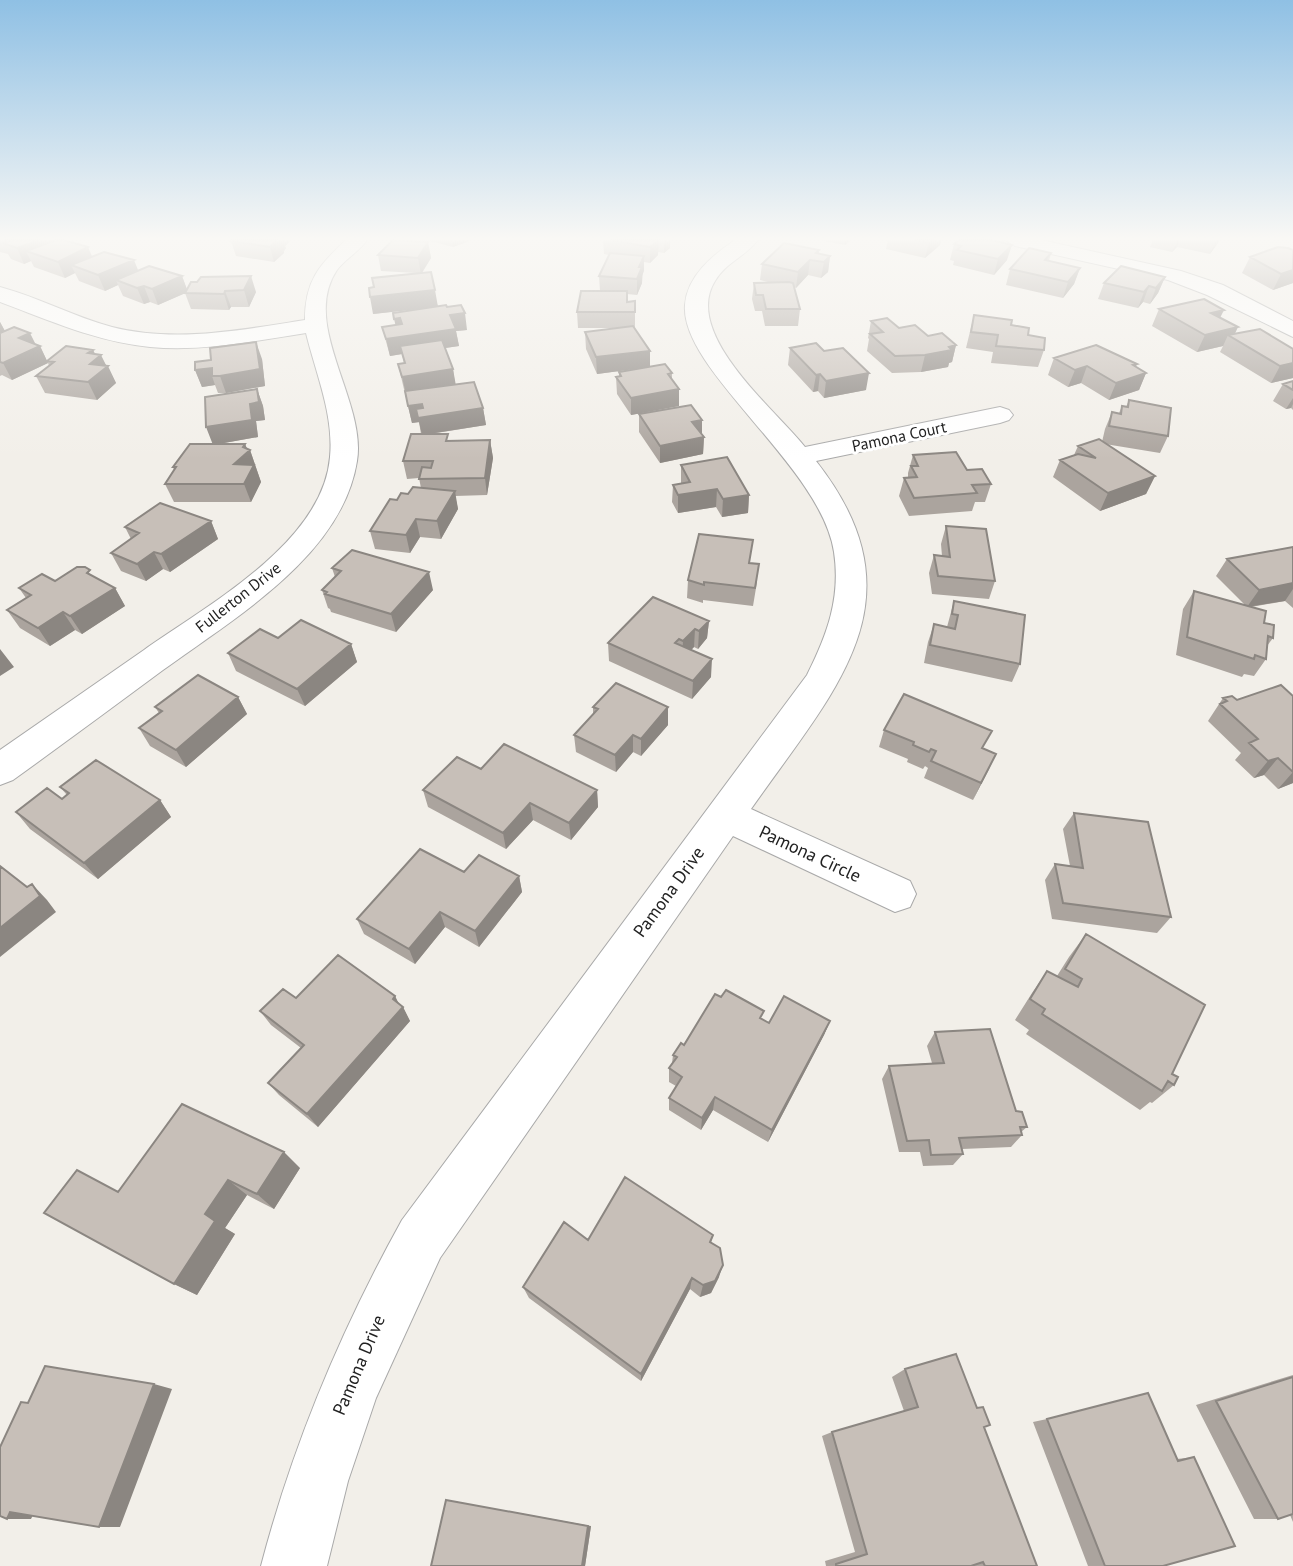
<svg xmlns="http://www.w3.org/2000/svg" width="1293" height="1566" viewBox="0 0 1293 1566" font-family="'PT Sans',sans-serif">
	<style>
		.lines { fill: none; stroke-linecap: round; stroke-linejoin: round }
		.street-casing { stroke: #a9a9a9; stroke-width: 2 }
		.street { fill: #fff; fill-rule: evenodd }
		.wall { fill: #aba49e }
		.shaded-wall { fill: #8b8681 }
		.building { fill: #c7bfb8; stroke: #8b8681; stroke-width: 2 }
		.labels { text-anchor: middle; stroke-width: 6; stroke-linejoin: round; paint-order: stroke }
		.far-street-label { font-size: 16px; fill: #222; stroke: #fff }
		.street-label { font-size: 18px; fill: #222; stroke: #fff }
	</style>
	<rect width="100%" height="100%" fill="#f2efe9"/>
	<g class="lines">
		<defs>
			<path id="street" d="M346 240H367C359 252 345 259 337 270 300 325 367 401 357 461 342 556 234 618 163 670 113 707 63 744 13 780L0 785V750C48 717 96 683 144 650 206 606 323 543 330 457 334 415 316 374 306 333 255 341 202 352 150 347 97 342 49 320 0 302V287C38 297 74 317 112 327 175 343 241 330 305 320 305 281 319 265 346 240Z
				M735 240H758C746 256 725 263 715 281 682 334 775 409 805 447L1000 407 1009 410 1013 415 1009 420 1000 423 816 461C926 601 834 690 751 809L910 881 916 894 910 907 895 912 733 836 440 1258 376 1398 348 1481 327 1566H261C293 1444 341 1330 402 1220L807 675C827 635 841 598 834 552 821 466 680 370 685 305 687 276 713 255 735 240Z
				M1005 240H1041L1181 271 1223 285 1293 321V337L1207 295 1168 280 1015 246Z"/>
		</defs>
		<use href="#street" class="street-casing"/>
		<use href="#street" class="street"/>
	</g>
	<path class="wall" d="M0 240H65L92 257 138 271 182 276 187 290 191 282 256 292 249 307H231L229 310 191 309 185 293 158 305 150 302 144 304 123 296 118 285 105 291 79 281 75 273 65 278 34 267 31 261 24 264 11 259 8 254 0 252Z
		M232 240H290V241L285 246 286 248 284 251V253L274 262 236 256 231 241Z
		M426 240H472L453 247Z
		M603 240H670V248L664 253 658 252V255L650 263 644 262 642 283 637 295 627 294V302L635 301V328L650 367 672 373V380L679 406 631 415 617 394 616 377H619V372L634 369 597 374 586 349 585 332 617 328H578L577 312 600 291 599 276 609 255 604 254Z
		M824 240H851L845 245 824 241Z
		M888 240H941L940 245 925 258 886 249Z
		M959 240 1007 260 994 275 953 265 954 261 950 260 954 244Z
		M1153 240H1220L1210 254 1177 247 1172 252 1150 247Z
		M428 242 431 258 422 273 438 306 447 307 467 330 456 331 459 346 445 348 453 369 455 384 483 408 486 425 430 434 449 441 490 440 493 458 487 495 455 496 458 509 441 539 420 537 410 553 375 549 370 531 397 500 421 488 419 478 407 479 403 461 421 434 419 422 412 423 398 364 404 363 402 354 390 356 382 327 396 325 393 313 424 308 373 314 416 273 381 271 378 255Z
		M1288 248 1293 283 1273 290 1242 273 1250 257Z
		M819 250V254L830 256 828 272 821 278 808 275 796 288 794 287 800 309 798 326H765L762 311H755L752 299 754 283H772L760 280 762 264Z
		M1051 253 1049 261 1080 268 1074 284 1063 298 1006 285 1010 269Z
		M1165 277 1158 293 1150 304 1143 302 1138 308 1098 299 1104 283Z
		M1159 309 1220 318 1235 334 1293 349V378L1271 383 1220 352 1223 346 1197 352 1152 326Z
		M974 315 1011 325 1044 350 1038 367 991 363 993 352 966 348Z
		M871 321 928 336 956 345 952 362 949 363 948 367 921 372 892 373 867 351 869 339 868 338Z
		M0 322 5 331 40 346 47 361 93 350 95 354 107 366 116 383 97 400 45 393 36 376 49 366 48 363 12 380 2 375 0 376Z
		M790 348 866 390 824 398 818 391 813 392 788 365Z
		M1054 358 1136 367 1146 373 1139 390 1109 400 1081 383 1068 387 1048 375Z
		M262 359 265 386 226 393H218L215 385 202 387 195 370Z
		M1293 381V410L1291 408 1286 409 1273 401 1283 384Z
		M257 389 263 406 265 420 256 421 258 437 218 444H245L247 449 250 450 261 482 251 502H174L165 484 174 470 173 467 213 444Z
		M1129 400 1168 436 1160 453 1105 444 1155 476 1146 494 1100 511 1053 477 1060 460 1074 455 1078 446 1102 442 1105 429 1112 412 1119 413 1122 406 1126 407Z
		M639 414 702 420V434L704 437 703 454 660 463 639 432Z
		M913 455 967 470 991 484 985 502H975L972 511 909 516 899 496 904 478H908V473Z
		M681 465 749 495 748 513 722 517 716 507 678 513 672 502 673 485 681 483Z
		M211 521 218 539 170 572 163 569 146 581 121 571 111 553 131 539 125 527Z
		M946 526 995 581 989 599 932 594 929 573 934 555 942 556 941 544Z
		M1293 547V608L1285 601 1251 607 1264 623 1273 638 1267 646 1266 659 1254 676 1244 674 1242 677 1176 655 1183 609 1194 591 1245 605 1216 576 1227 559Z
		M750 563 757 582 753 606 703 600V603L687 598 688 580Z
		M332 568 433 590 396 632 331 612 330 609 328 608 322 590 335 577Z
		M94 577 115 588 125 606 82 634 75 630 50 646 20 628 7 610 26 598 19 588 55 581Z
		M954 601 1020 664 1012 682 924 663 928 642 934 624 947 627Z
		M709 621 707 638 698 649 694 647 691 650 711 677 692 699 609 661 608 643Z
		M278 638 351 644 357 662 305 706 236 671 228 653Z
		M1293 696V783L1278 789 1264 775 1254 778 1235 760 1241 753 1208 721 1223 698 1237 700Z
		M238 697 247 714 186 767 150 746 139 728 159 713 155 707Z
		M593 707H668V725L641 756 633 752 616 772 576 752 574 735 593 714Z
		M884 730 984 749 996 754 973 800 924 778 928 768 925 766 923 769 907 762 908 759 879 747Z
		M60 787 160 800 171 817 98 879 30 829 16 812 62 799 67 795Z
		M423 790H597L598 807 571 840 533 820 506 849 428 807Z
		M1074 813 1171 917 1157 933 1052 919 1045 880 1055 864 1070 866 1063 829Z
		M464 872 519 876 522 892 479 947 445 927 415 964 364 934 357 919Z
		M1086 934 1172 1074 1174 1085 1152 1103 1150 1102 1140 1110 1026 1034 1029 1030 1015 1020 1032 993 1047 971 1057 976 1069 957Z
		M395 996 399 1004 403 1007 410 1021 318 1127 279 1095 268 1083 301 1048 271 1025 260 1011 296 998Z
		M762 1019 769 1023 830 1021 824 1035 768 1142 713 1110 701 1130 669 1110V1098L676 1086 669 1082V1068L672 1063 673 1055 684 1045Z
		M935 1032 1016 1111 1027 1127 1021 1132 1022 1135 1011 1147 962 1149 963 1154 953 1165 923 1166 920 1152H899L882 1079 889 1066 932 1063 927 1046Z
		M300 1168 274 1209 247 1195 225 1228 235 1234 197 1295 174 1284 118 1192Z
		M713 1235 711 1243 719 1277 711 1293 700 1297 690 1289 641 1381 529 1298 523 1287 588 1240Z
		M905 1369 984 1427 1037 1566H826L825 1561 855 1552 822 1436 832 1432 904 1411 892 1377Z
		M1293 1375V1522L1290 1515 1278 1519H1254L1196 1405Z
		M1047 1419 1177 1459 1194 1457 1163 1566H1088L1033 1422Z
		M446 1500 591 1526 585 1566H431Z"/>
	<path class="shaded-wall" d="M40 240H65L26 251 31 261 24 264 17 248Z
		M277 240H290V241L285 246 286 248 284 251V253L274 262 270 247Z
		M451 240H472L453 247Z
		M659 240 658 255 650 263V247Z
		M664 240H670V248L664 253Z
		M845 240H851L845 245Z
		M932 240H941L940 245 925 258 929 243Z
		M1178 240H1180L1177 247 1172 252Z
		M1216 240H1220L1210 254Z
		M428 242 431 258 421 274 418 258Z
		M1012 245 1007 260 994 275 998 259Z
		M88 247 95 263 71 265 75 273 65 278 58 262Z
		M644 256V271L642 276V283L637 295V279L639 267Z
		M830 256 828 272 821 278 824 262Z
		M134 260 140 275 116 280 118 285 105 291 98 275Z
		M810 260 808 275 796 288 798 272Z
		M1080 268 1074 284 1063 298 1068 282Z
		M1293 270V283L1273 290 1281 274Z
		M182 276 188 292 158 305 152 289Z
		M251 276 256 292 249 307 244 290Z
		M1165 277 1158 293 1150 304 1156 288Z
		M144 286 150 302 144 304 137 288Z
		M1149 286 1143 302 1138 308 1144 292Z
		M435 290 438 307 373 314 370 297Z
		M225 291 231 307 229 310 224 294Z
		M1224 310 1216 326 1211 313Z
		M465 313 467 330 456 331 459 346 403 354 400 346 402 354 390 356 386 339 450 315Z
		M400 318 403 334 398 335 394 319Z
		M0 322 8 337 0 341Z
		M1238 327 1233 338 1228 335 1223 346 1197 352 1205 335Z
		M30 333 37 347 40 346 48 363 12 380 3 363 19 338Z
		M256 342 262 359 265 386 226 393 220 376Z
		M956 345 952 362 949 363 948 367 921 372 925 355Z
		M93 350 97 358 101 355 107 367 108 366 116 383 97 400 88 382 90 364 88 353Z
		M650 351V367L597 374 596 357Z
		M1293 363V378L1271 383 1280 366Z
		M1137 364 1131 378 1146 373 1139 390 1109 400 1116 383 1133 365Z
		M1087 366 1081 383 1068 387 1075 370Z
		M212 368V376L215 385 202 387 195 370Z
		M453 369 456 386 406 394 402 377Z
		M869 373 866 390 824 398 826 381Z
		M820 374 818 391 813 392 816 375Z
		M257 389 263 406 265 420 256 421 258 437 213 445 206 427 250 404Z
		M679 389V406L631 415V398Z
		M1293 398V404L1291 408 1286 409Z
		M422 404 483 408 486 425 422 435 416 409 419 422 412 423 408 406Z
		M702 420V437L692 422Z
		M704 437 703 454 660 463V446Z
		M490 440 493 458 487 495 485 478Z
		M245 444 248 451 250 450 261 482 251 502 244 484 234 464Z
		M1155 476 1146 494 1100 511 1108 493Z
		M717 489 716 507 678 513V495Z
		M455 491 458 509 441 539 437 521Z
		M749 495 748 513 722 517 723 499Z
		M416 519 420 537 410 553 406 535Z
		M211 521 218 539 170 572 161 554Z
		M154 552 163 569 146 581 137 564Z
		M429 572 433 590 396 632 391 614Z
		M1293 583V589L1285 601 1247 607 1259 590Z
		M115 588 125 606 82 634 70 616Z
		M63 612 75 630 50 646 38 628Z
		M709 621 707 638 698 649 699 631Z
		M695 629 694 647 682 659 683 641Z
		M351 644 357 662 305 706 297 689Z
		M0 649 14 667 0 676Z
		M712 659 711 677 692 699 693 681Z
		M238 697 247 714 186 767 176 750Z
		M668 707V725L641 756V739Z
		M633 735V752L616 772 615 755Z
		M996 754 988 771 973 800 981 783Z
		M1278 758 1264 775 1254 778 1268 761Z
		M1293 772V783L1278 789Z
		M597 790 598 807 571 840 569 823Z
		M160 800 171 817 98 879 84 863Z
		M530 803 533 820 506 849 503 833Z
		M519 876 522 892 479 947 475 931Z
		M32 884 47 900 56 912 0 957V928Z
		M440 912 445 927 415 964 409 949Z
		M395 996 401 1009 403 1007 410 1021 318 1127 307 1114Z
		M830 1021 824 1035 768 1142 772 1130Z
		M715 1097 713 1110 701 1130 702 1118Z
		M284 1152 300 1168 274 1209 257 1194Z
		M228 1180 247 1195 225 1228 235 1234 197 1295 174 1284 205 1214Z
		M723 1265 719 1277 711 1293 700 1297 703 1285Z
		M692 1278 690 1289 641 1381V1374Z
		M154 1384 172 1389 120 1527H99Z
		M10 1512 34 1513 31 1519H7Z
		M588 1526H591L585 1566H582Z"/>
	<path class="building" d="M4 240H40L17 248 3 243 9 241Z
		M56 240H64L88 247 58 262 26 251Z
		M232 240H277L270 247 231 241Z
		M393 240 428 242 418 258 378 255Z
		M610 240H659L650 247Z
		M915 240H932L929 243Z
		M959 240H992L1012 245 998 259 957 250 961 246 954 244Z
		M784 243 819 250 816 253 830 256 824 262 810 260 798 272 762 264Z
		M1278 247 1288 248 1293 250V270L1281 274 1250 257Z
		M1029 248 1051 253 1045 260 1080 268 1068 282 1010 269Z
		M104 252 134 260 98 275 71 265Z
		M610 253 644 256 639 267H642L637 279 599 276Z
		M149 266 182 276 152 289 144 286 137 288 116 280Z
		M1121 266 1165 277 1156 288 1149 286 1144 292 1104 283Z
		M431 272 435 290 370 297 369 288 374 287 372 278Z
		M251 276 244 290 225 291 224 294 185 293 191 282H197L201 277Z
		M789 282 793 283 800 309H766L763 295H756L754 283Z
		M581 291H627V302L635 301V312H577Z
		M1204 299 1224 310 1211 313 1238 327 1205 335 1159 309Z
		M446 305 447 307 461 305 465 313 450 315 456 329 386 339 382 327 402 324 400 318 394 319 393 313Z
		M974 315 1012 320 1011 325 1029 328 1028 335 1045 338 1044 350 996 346 998 335 971 332Z
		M887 318 899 328 915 325 928 336 942 333 956 345 949 347 952 350 925 355 895 356 870 334 883 332 871 321Z
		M633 326 650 351 596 357 585 332Z
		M14 327 30 333 19 338 40 346 3 363 0 362V333Z
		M1260 329 1293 349V363L1280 366 1228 335Z
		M442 340 453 369 402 377 398 364 405 363 400 346Z
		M256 342 260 369 220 376H212V368L195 370V362L211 360 210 348Z
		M816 343 824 351 843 348 869 373 826 381 820 374 816 375 790 348Z
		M1096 345 1137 364 1133 365 1146 373 1116 383 1087 366 1075 370 1054 358Z
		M66 346 93 350 88 353 101 355 90 364 108 366 88 382 36 376 54 362 47 361Z
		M665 364 672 373 668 374 679 389 631 398 616 377 621 376 619 372Z
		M1293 381V390L1283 384Z
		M474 382 483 408 418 418 416 409 423 408 422 404 408 406 405 391Z
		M257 389 259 402 250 404 252 420 206 427 205 397Z
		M1129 400 1171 408 1168 436 1109 426 1112 412 1121 414 1122 406 1128 407Z
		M691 405 702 420 692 422 704 437 660 446 639 414Z
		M411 434H448L446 441 490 440 485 478 419 479 422 467 431 468 433 461H403Z
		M1099 439 1155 476 1108 493 1060 460 1078 454 1096 458 1078 446Z
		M190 444H245L243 447 250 450 234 464 254 465 244 484H165L176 467H173Z
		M956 452 967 470 982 469 991 484 972 485 977 493 914 498 904 478 917 477 911 466H918L913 455Z
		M727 457 749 495 723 499 717 489 678 495 673 485 690 482 681 465Z
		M413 487 455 491 437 521 416 519 406 535 370 531 390 499 397 500 401 493 408 494Z
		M160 503 211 521 161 554 154 552 137 564 111 553 139 533 125 527Z
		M946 526 986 529 995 581 938 576 934 555 950 557Z
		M699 534 753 540 749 563 759 564 755 588 704 582V585L688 580Z
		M1293 547V583L1259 590 1227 559Z
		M352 550 429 572 391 614 325 594 327 592 322 590 341 571 332 568Z
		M77 567H85L90 570 87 573 115 588 70 616 63 612 38 628 7 610 31 595 19 588 42 574 55 581Z
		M1194 591 1266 611 1264 623 1274 625 1273 638 1268 636 1266 659 1255 655 1254 659 1187 637Z
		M653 597 709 621 699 631 695 629 683 641 679 639 675 643 712 659 693 681 608 643Z
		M954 601 1025 615 1020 664 930 645 934 624 955 629 958 615 952 614Z
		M301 620 351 644 297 689 228 653 260 629 278 638Z
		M198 675 238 697 176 750 139 728 162 711 155 707Z
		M616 683 668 707 641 739 633 735 615 755 574 735 598 709 593 707Z
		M1281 685 1293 696V772L1278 758 1268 761 1249 743 1258 739 1220 704 1227 701 1223 698 1232 696 1237 700Z
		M904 694 992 731 982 748 996 754 981 783 931 761 936 751 931 749 929 752 913 745 914 742 884 730Z
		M504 744 597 790 569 823 530 803 503 833 423 790 457 757 481 769Z
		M96 760 160 800 84 863 16 812 47 788 62 799 69 793 60 787Z
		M1074 813 1148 822 1171 917 1063 903 1055 864 1083 868Z
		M420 849 464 872 479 855 519 876 475 931 440 912 409 949 357 919Z
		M0 866 27 887 32 884 40 896 0 928Z
		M1086 934 1205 1005 1172 1074 1178 1077 1174 1085 1168 1081 1162 1091 1042 1014 1045 1009 1030 999 1047 971 1078 987 1082 979 1065 969Z
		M338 955 395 996 393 999 403 1007 307 1114 268 1083 304 1045 260 1011 283 989 296 998Z
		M726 990 764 1011 760 1018 769 1023 784 996 830 1021 772 1130 715 1097 702 1118 669 1098 682 1077 669 1068 677 1057 673 1055 681 1043 684 1045 715 994 721 997Z
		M990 1029 1016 1111 1022 1112 1027 1127H1020L1022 1135 959 1138 963 1154 931 1155 929 1140 907 1141 889 1066 944 1063 935 1032Z
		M182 1104 284 1152 257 1194 228 1180 205 1214 215 1221 174 1284 44 1213 77 1170 118 1192Z
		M625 1177 713 1235 710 1242 720 1248 723 1265 715 1281 703 1285 692 1278 641 1374 523 1287 564 1222 588 1240Z
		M956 1354 977 1408 983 1407 990 1425 984 1427 1037 1566H985L983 1562 971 1566H836V1564L867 1554 832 1432 918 1407 905 1369Z
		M45 1366 154 1384 99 1527 10 1512 7 1519 0 1516V1447L21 1402 28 1403Z
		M1293 1377V1514L1278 1519 1216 1401Z
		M1148 1393 1178 1461 1194 1457 1235 1546 1163 1566H1105L1047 1419Z
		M446 1500 588 1526 582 1566H431Z"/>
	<linearGradient id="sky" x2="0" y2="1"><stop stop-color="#8fc0e4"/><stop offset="0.52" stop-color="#f9f8f5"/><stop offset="1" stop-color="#f9f8f5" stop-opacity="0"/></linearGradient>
	<rect width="1293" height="459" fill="url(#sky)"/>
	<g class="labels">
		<g class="far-street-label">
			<text transform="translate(899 436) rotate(-12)" y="6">Pamona Court</text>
			<text transform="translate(238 597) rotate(-38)" y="6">Fullerton Drive</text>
		</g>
		<g class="street-label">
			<text transform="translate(810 854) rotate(25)" y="6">Pamona Circle</text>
			<text transform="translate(669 892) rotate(-54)" y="6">Pamona Drive</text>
			<text transform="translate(359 1365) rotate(-67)" y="6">Pamona Drive</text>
		</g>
	</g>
</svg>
